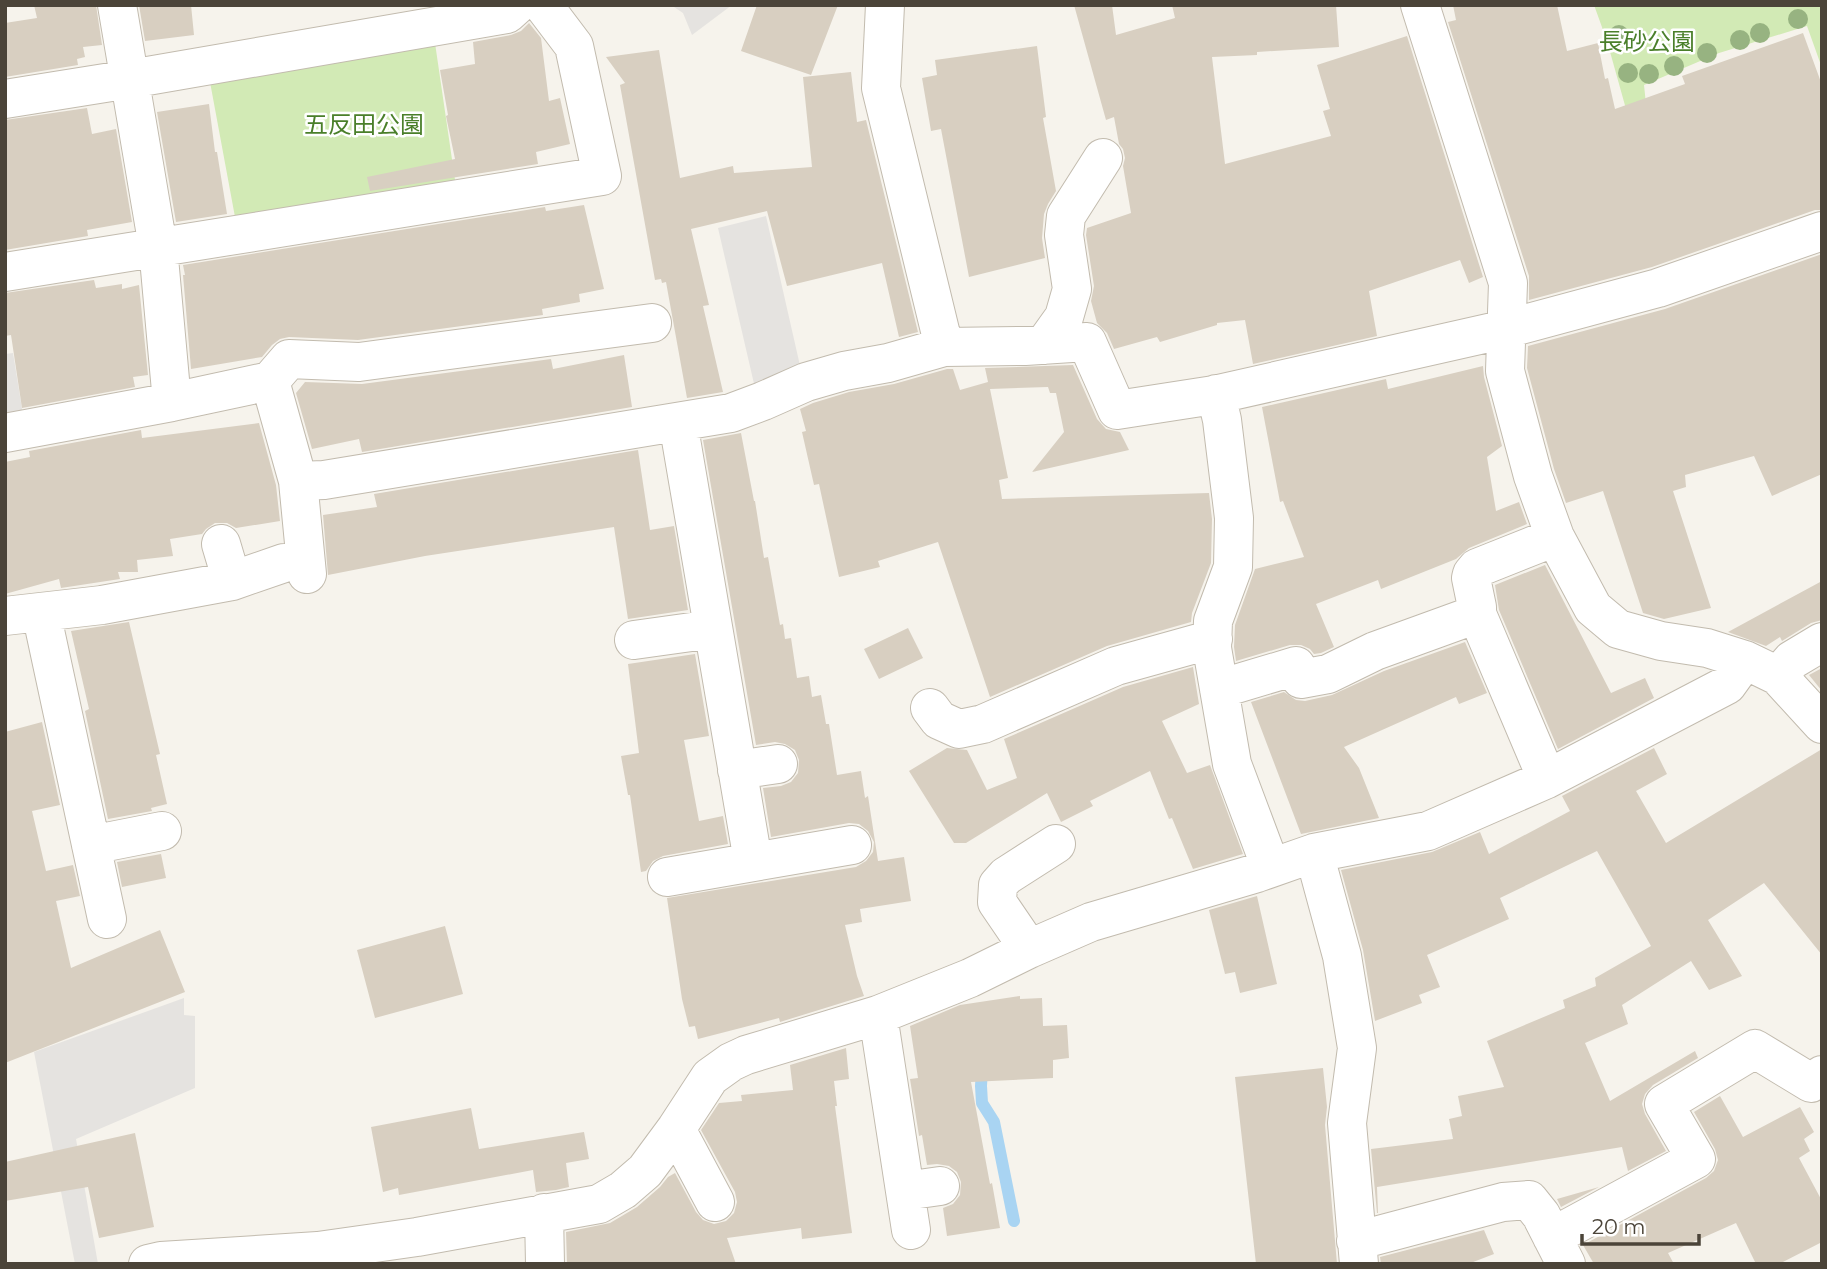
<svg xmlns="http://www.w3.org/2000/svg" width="1827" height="1269" viewBox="0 0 1827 1269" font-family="Montserrat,'Noto Sans JP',sans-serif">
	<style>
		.green { fill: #d2eab5 }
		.parking { fill: #e5e3e0 }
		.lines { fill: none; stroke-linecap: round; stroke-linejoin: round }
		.stream { stroke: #a9d4f2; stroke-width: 12 }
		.building { fill: #d8cfc1 }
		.minor-casing { stroke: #c2bbae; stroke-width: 40 }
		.minor { stroke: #fff; stroke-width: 38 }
		.tree { fill: #97b381 }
		.labels { text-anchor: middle; stroke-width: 5; stroke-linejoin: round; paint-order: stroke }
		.park-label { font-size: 24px; fill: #4a7f2a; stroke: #fff }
	</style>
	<rect width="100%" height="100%" fill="#f6f3ec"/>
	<path class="green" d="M1594 5H1822V68L1807 26 1719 53 1644 85 1646 104 1626 109 1607 41Z
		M435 43 455 180 235 217 210 82Z"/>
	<path class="parking" d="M677 5H732L692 35 683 13 674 7Z
		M766 216 801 370 755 388 718 228Z
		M13 353 23 415 5 418V354Z
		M184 998V1015L195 1016V1088L76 1139 98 1264H75L34 1052Z"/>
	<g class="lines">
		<path class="stream" d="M982 1068 981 1086 982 1103 994 1122 1014 1221"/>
	</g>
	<path class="building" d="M34 5H96L102 45 83 47 85 57 77 59 78 65 5 77V23L37 18Z
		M139 5H191L194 35 145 41Z
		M757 5H838L811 75 741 51Z
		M1074 5H1112L1116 35 1175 18 1172 5H1336L1339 47 1257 52V55L1212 57 1225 164 1331 136 1323 111 1330 109 1317 65 1407 36 1483 277 1469 283 1460 260 1369 291 1377 336 1253 364 1245 320 1217 323V325L1160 342 1157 337 1114 349 1107 333 1097 323 1091 301 1094 286 1086 235 1087 228 1131 213 1123 166 1125 158 1123 149 1119 144 1114 117 1106 120Z
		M1453 5H1557L1567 51 1598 43 1605 79 1608 78 1615 109 1685 84 1682 76 1803 33 1822 85V210H1815L1652 267 1529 300V276L1448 22 1456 20Z
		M529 23 541 38 549 101 560 98 570 144 536 152 538 164 370 191 367 177 455 159 446 116 448 115 440 70 475 64 473 42 511 35 521 31Z
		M1037 46 1046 117 1043 118 1056 191 1048 204 1044 214 1042 238 1045 258 969 277 941 129 931 131 922 78 937 75 935 60Z
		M659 50 680 178 733 166 734 173 812 167 803 77 851 72 857 122 866 120 918 332 899 337 882 263 787 286 767 211 691 229 709 305 703 306 723 392 687 398 666 282 662 283 661 279 655 280 620 85 625 83 606 57Z
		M209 104 215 152H217L227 214 176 222 157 112Z
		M87 108 92 134 116 129 132 222 87 230 88 236 5 250V120Z
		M584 205 604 289 579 294 580 302 542 309 543 315 358 340 289 337 280 339 272 345 262 357 191 369 183 275H185L183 265 545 207 546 211Z
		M1822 254V474L1772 496 1754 456 1685 475 1686 487 1673 491 1711 608 1664 619 1643 613 1603 491 1566 503 1554 469 1527 368 1528 346 1665 309Z
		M94 280 96 288 122 284V289L139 285 148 375 133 377 135 387 22 408 11 335 5 336V293Z
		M624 355 632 407 362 452 359 439 312 449 296 393 305 382 362 384 551 359 553 369Z
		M1073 365 1097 419 1106 429 1120 432 1129 450 1032 472 1064 432 1056 393H1050L1048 387 990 389 1008 478 999 480 1002 499 1209 493 1212 519 1211 563 1192 613 1191 622 1107 646 990 697 938 542 878 561 880 567 839 577 819 484 814 485 802 432 806 431 800 409 813 403 849 392 894 384 947 369H953L960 390 988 382 985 368Z
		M1483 366 1484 377 1502 446 1487 457 1496 511 1519 502 1527 524 1469 548 1456 559 1381 589 1378 580 1316 604 1334 647 1321 653 1314 654 1310 649 1301 645H1290L1236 661 1234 647 1235 625 1255 569 1304 557 1283 501 1280 502 1262 407 1386 379 1388 389Z
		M259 423 276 485 280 521 236 528 227 523H215L206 529 202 534 170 539 173 556 137 560 138 572H118L120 579 61 588 59 579 5 594V462L30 457 29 451 141 430 142 438Z
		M741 433 754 501H755L764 558 768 557 780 625 783 624 785 639 791 638 797 678 809 676 812 697 821 695 826 724H829L837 775 861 771 865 798 868 796 878 861 904 857 911 901 860 909 862 922 845 925 857 976 864 996 780 1022 779 1018 698 1039 695 1026 689 1027 682 999 667 898 856 867 866 861 873 852 874 842 868 831 859 824 849 823 771 837 763 788 781 786 791 782 798 773 799 760 795 750 785 744 775 742 756 745 703 440Z
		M638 450 650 530 674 526 688 610 628 619 614 527 425 556 328 575 323 515 377 507 374 494Z
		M1545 565 1611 693 1645 678 1654 698 1558 749 1499 610 1495 585Z
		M1822 581V620L1811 623 1782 641 1780 637 1766 646 1728 632Z
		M129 622 160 754 156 755 167 804 151 808 152 811 108 819 85 711 89 709 71 631Z
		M908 628 923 658 879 679 864 649Z
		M1465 642 1487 693 1459 704 1456 697 1344 747 1359 768 1379 818 1301 834 1251 702 1284 692 1296 700 1305 701 1332 695 1384 671Z
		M695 654 709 736 684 740 699 821 723 816 728 844 663 856 653 861 646 871 641 872 630 795H628L621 756 639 753 628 664Z
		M1193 667 1199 704 1162 721 1187 773 1210 765 1243 854 1193 869 1172 818 1169 819 1150 771 1090 801 1093 806 1061 822 1047 793 966 843H954L909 771 947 748 967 750 987 790 1017 778 1004 739 1123 687Z
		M1822 668V691L1809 675Z
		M42 722 60 805 32 811 46 871 73 865 80 896 56 901 71 968 160 930 185 992 5 1063V732Z
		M1654 748 1667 774 1636 791 1666 843 1822 749V955L1764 883 1708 920 1742 976 1709 990 1691 961 1622 1005 1628 1024 1585 1043 1610 1101 1695 1051 1698 1058 1653 1085 1645 1094 1642 1104 1645 1114 1666 1151 1628 1171 1622 1147 1377 1187 1378 1213H1377L1371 1149 1453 1139 1449 1119 1462 1116 1458 1096 1504 1087 1487 1041 1565 1008 1563 1000 1596 986 1595 978 1651 946 1597 851 1500 898 1509 919 1427 955 1440 987 1419 995 1422 1003 1375 1021 1363 950 1341 870 1432 852 1480 832 1489 854 1570 811 1562 796Z
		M161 854 166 878 122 887 117 862Z
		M1257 896 1277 984 1240 993 1235 972 1225 974 1209 910Z
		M445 926 463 994 375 1018 357 950Z
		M1020 996V999L1042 998 1043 1026 1067 1025 1069 1058 1053 1060V1078L971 1082 990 1184 992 1183 1000 1228 947 1236 943 1208 953 1204 960 1195 961 1182 957 1172 949 1166 937 1164 927 1165 922 1135 919 1136 910 1079 918 1078 910 1026 960 1005Z
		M846 1048 849 1079 834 1081 837 1106H835L852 1233 802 1239 801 1228 727 1238 736 1264H567L566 1232 610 1223 637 1207 660 1187 668 1177 675 1173 696 1212 703 1220 714 1224 726 1221 734 1213 737 1202 735 1192 701 1130 719 1103 742 1101 741 1095 793 1090 790 1065Z
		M1323 1068 1327 1107 1325 1125 1337 1264H1256L1235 1077Z
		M1720 1096 1743 1137 1800 1107 1814 1132 1804 1139 1810 1151 1799 1158 1822 1201V1242L1779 1264H1756L1736 1223 1668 1253 1674 1264H1594L1583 1245 1706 1178 1714 1171 1718 1160 1715 1149 1694 1112Z
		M471 1108 479 1149 584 1132 589 1159 566 1163 569 1187 556 1190 536 1192 533 1170 399 1195 398 1188 383 1192 371 1127Z
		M135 1133 154 1227 99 1238 88 1187 5 1201V1162Z
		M1599 1187 1561 1207 1557 1199Z
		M1484 1230 1494 1254 1468 1264H1381L1380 1257Z"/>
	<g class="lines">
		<defs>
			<path id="minor" d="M117 5 158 247 172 402
				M885 5 881 88 944 347
				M1420 5 1508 283 1505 371 1533 476 1555 537 1593 608 1618 629 1661 641 1707 648 1745 660 1778 676 1822 724
				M5 99 130 79 507 14 517 5
				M5 272 602 176 574 46 543 5
				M1044 345 1064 317 1072 289 1064 235 1066 216 1103 158
				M270 381 298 481 307 574
				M1216 394 1222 420 1234 518 1233 567 1213 621 1212 648 1232 764 1271 868
				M678 422 753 861
				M5 433 172 402 270 381 289 359 359 362 652 323
				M298 481 324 480 731 413 763 401 806 382 844 371 888 363 944 347 1025 346 1087 342 1117 410 1214 395 1506 329 1658 288 1822 231
				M221 544 232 581
				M41 612 107 919
				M5 616 102 605 232 581 284 563
				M634 640 713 629
				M1778 676 1792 660 1822 642
				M1219 689 1296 666 1301 679 1328 674 1375 651 1477 614
				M930 708 939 720 959 729 983 724 1116 666 1213 639
				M737 770 778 764
				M1547 779 1477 614V607L1471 578 1472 574 1477 568 1555 537
				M91 845 162 831
				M1314 853 1342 956 1357 1048 1347 1123 1359 1264
				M667 877 852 845
				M1029 949 997 902 998 885 1006 876 1056 844
				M878 1015 911 1230
				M676 1129 715 1202
				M905 1191 940 1186
				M544 1213 545 1264
				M1552 1237 1696 1159 1664 1104 1755 1049 1811 1083 1822 1075
				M1356 1241 1503 1202 1529 1200 1541 1215 1566 1264
				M148 1264 161 1261 318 1251 417 1237 599 1204 623 1190 645 1171 676 1129 710 1077 731 1062 746 1055 878 1015 970 978 1029 949 1091 922 1257 873 1314 853 1428 831 1547 779 1727 685 1745 660"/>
		</defs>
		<use href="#minor" class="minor-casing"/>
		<use href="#minor" class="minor"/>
	</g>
	<g class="tree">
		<circle cx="1798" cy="19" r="10"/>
		<circle cx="1760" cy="33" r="10"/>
		<circle cx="1619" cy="35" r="10"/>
		<circle cx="1740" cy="40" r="10"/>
		<circle cx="1707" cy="53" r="10"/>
		<circle cx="1674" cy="66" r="10"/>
		<circle cx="1628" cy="73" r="10"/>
		<circle cx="1649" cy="74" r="10"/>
	</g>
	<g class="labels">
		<g class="park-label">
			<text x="1647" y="50">長砂公園</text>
			<text x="364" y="133">五反田公園</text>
		</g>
	</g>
	<rect width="1827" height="1269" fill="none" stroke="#4b4439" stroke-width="14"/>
	<path d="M1582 1234v10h117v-10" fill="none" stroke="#4b4439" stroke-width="3.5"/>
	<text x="1592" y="1234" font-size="21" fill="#4b4439" stroke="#ffffff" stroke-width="5" paint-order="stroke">20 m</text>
</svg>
